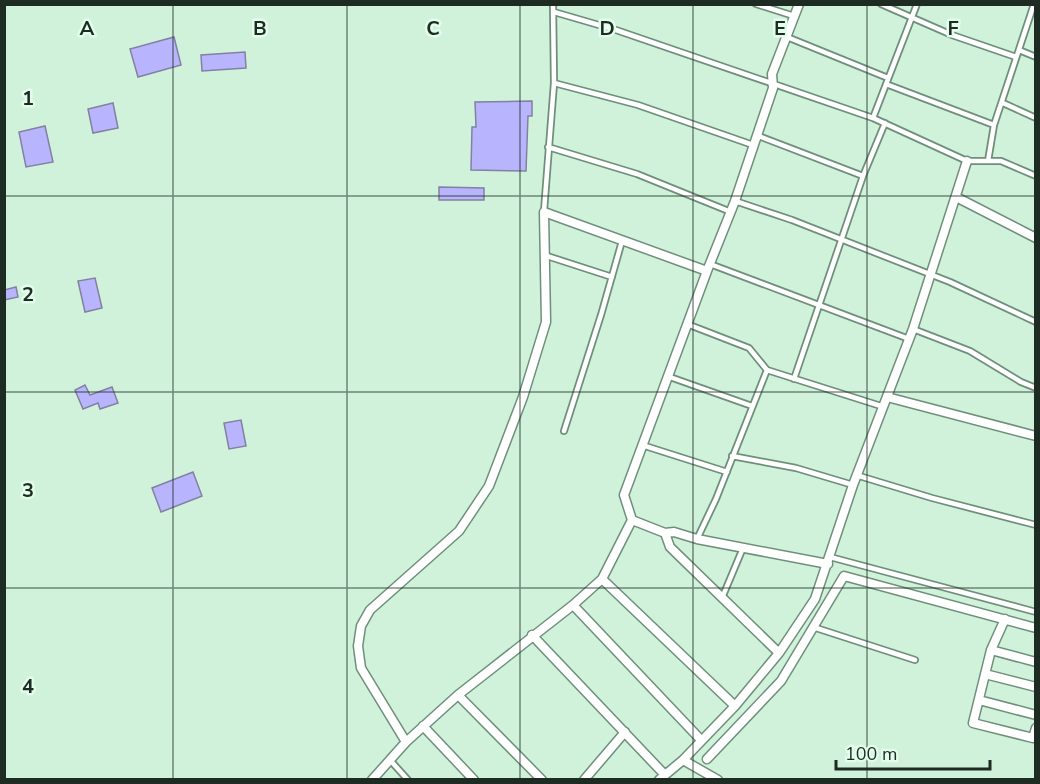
<svg xmlns="http://www.w3.org/2000/svg" width="1040" height="784" viewBox="0 0 1040 784" font-family="'Nunito Sans',sans-serif">
	<style>
		.building { fill: #b8b5fe; stroke: #8281a0; stroke-width: 1.5 }
		.lines { fill: none; stroke-linecap: round; stroke-linejoin: round }
		.service-casing { stroke: #6f8f7b; stroke-width: 8 }
		.minor-casing { stroke: #6f8f7b; stroke-width: 11 }
		.service { stroke: #fff; stroke-width: 4.5 }
		.minor { stroke: #fff; stroke-width: 8 }
		.grid { fill: none; stroke: #1e2b23; stroke-width: 1.5; stroke-opacity: 0.55 }
		.grid-label { font-size: 20px; text-anchor: middle; font-weight: bold; fill: #1e2b23; stroke: #e2fdeb; stroke-width: 5; stroke-linejoin: round; paint-order: stroke }
	</style>
	<rect width="100%" height="100%" fill="#d0f2db"/>
	<path class="building" d="M174 37 181 65 138 77 130 49Z
		M245 52 246 68 202 71 201 55Z
		M532 101V116H528L526 171 471 170 472 127H476L475 102Z
		M113 103 118 128 93 133 88 109Z
		M45 126 53 162 26 167 19 132Z
		M439 187 484 188V200H439Z
		M95 278 102 308 85 312 78 281Z
		M16 287 18 297 4 300V290Z
		M85 385 90 395 112 387 118 403 100 409 98 403 83 409 75 390Z
		M241 420 246 446 229 449 224 423Z
		M193 472 202 496 161 512 152 488Z"/>
	<g class="lines">
		<defs>
			<path id="service" d="M756 4 794 16
				M881 4 952 35 1016 57
				M554 12 616 30 873 118 967 161H1001L1036 176
				M787 37 888 78
				M1019 50 1036 57
				M554 83 638 105 753 145
				M886 84 994 125
				M1003 103 1036 118
				M873 118 917 4
				M756 135 863 176
				M548 147 637 174 731 212
				M988 161 994 125 1034 4
				M735 201 792 220 950 282 1036 322
				M544 211 554 83 553 4
				M544 255 612 277
				M710 264 909 339
				M687 324 749 348 767 370 884 407
				M913 329 970 351 1021 382 1036 388
				M667 376 752 406
				M794 379 863 176 885 123
				M564 431 601 315 622 241
				M642 445 727 472
				M732 456 796 468 853 485
				M856 475 932 498 1036 525
				M697 539 716 499 767 370
				M830 557 1036 612
				M722 598 743 548
				M813 627 915 660
				M390 760 408 780"/>
			<path id="minor" d="M956 197 1036 238
				M887 397 1036 436
				M632 520 665 533 670 547 779 653
				M665 533 674 532 697 539 828 564
				M602 579 735 706
				M573 605 701 740
				M1005 619 991 650 973 723 1033 738 1036 728
				M532 635 664 774
				M991 650 1036 662
				M985 674 1036 687
				M458 695 542 780
				M979 700 1036 715
				M423 726 474 780
				M406 742 361 668 358 646 361 626 370 610 459 531 489 486 523 397 546 322 544 212 707 271
				M707 759 781 681 844 576 1036 628
				M683 760 718 780
				M372 780 406 742 458 695 573 605 602 579 632 520 624 495 707 271 735 201 773 88 772 74 799 4
				M584 780 625 732
				M659 780 683 760 735 706 779 653 815 599 853 485 913 329 967 161"/>
		</defs>
		<use href="#service" class="service-casing"/>
		<use href="#minor" class="minor-casing"/>
		<use href="#service" class="service"/>
		<use href="#minor" class="minor"/>
	</g>
	<path class="grid" d="M173 4V780M347 4V780M520 4V780M693 4V780M867 4V780M4 196H1036M4 392H1036M4 588H1036"/>
	<g class="grid-label">
		<text x="87" y="35">A</text>
		<text x="260" y="35">B</text>
		<text x="433" y="35">C</text>
		<text x="607" y="35">D</text>
		<text x="780" y="35">E</text>
		<text x="953" y="35">F</text>
		<text x="28" y="105">1</text>
		<text x="28" y="301">2</text>
		<text x="28" y="497">3</text>
		<text x="28" y="693">4</text>
	</g>
	<rect width="1040" height="784" fill="none" stroke="#1e2b23" stroke-width="12"/>
	<path d="M836 760v9h154v-9" fill="none" stroke="#1e2b23" stroke-width="3"/>
	<text x="845" y="760" font-size="18" fill="#1e2b23" stroke="#e2fdeb" stroke-width="4.5" paint-order="stroke">100 m</text>
</svg>
